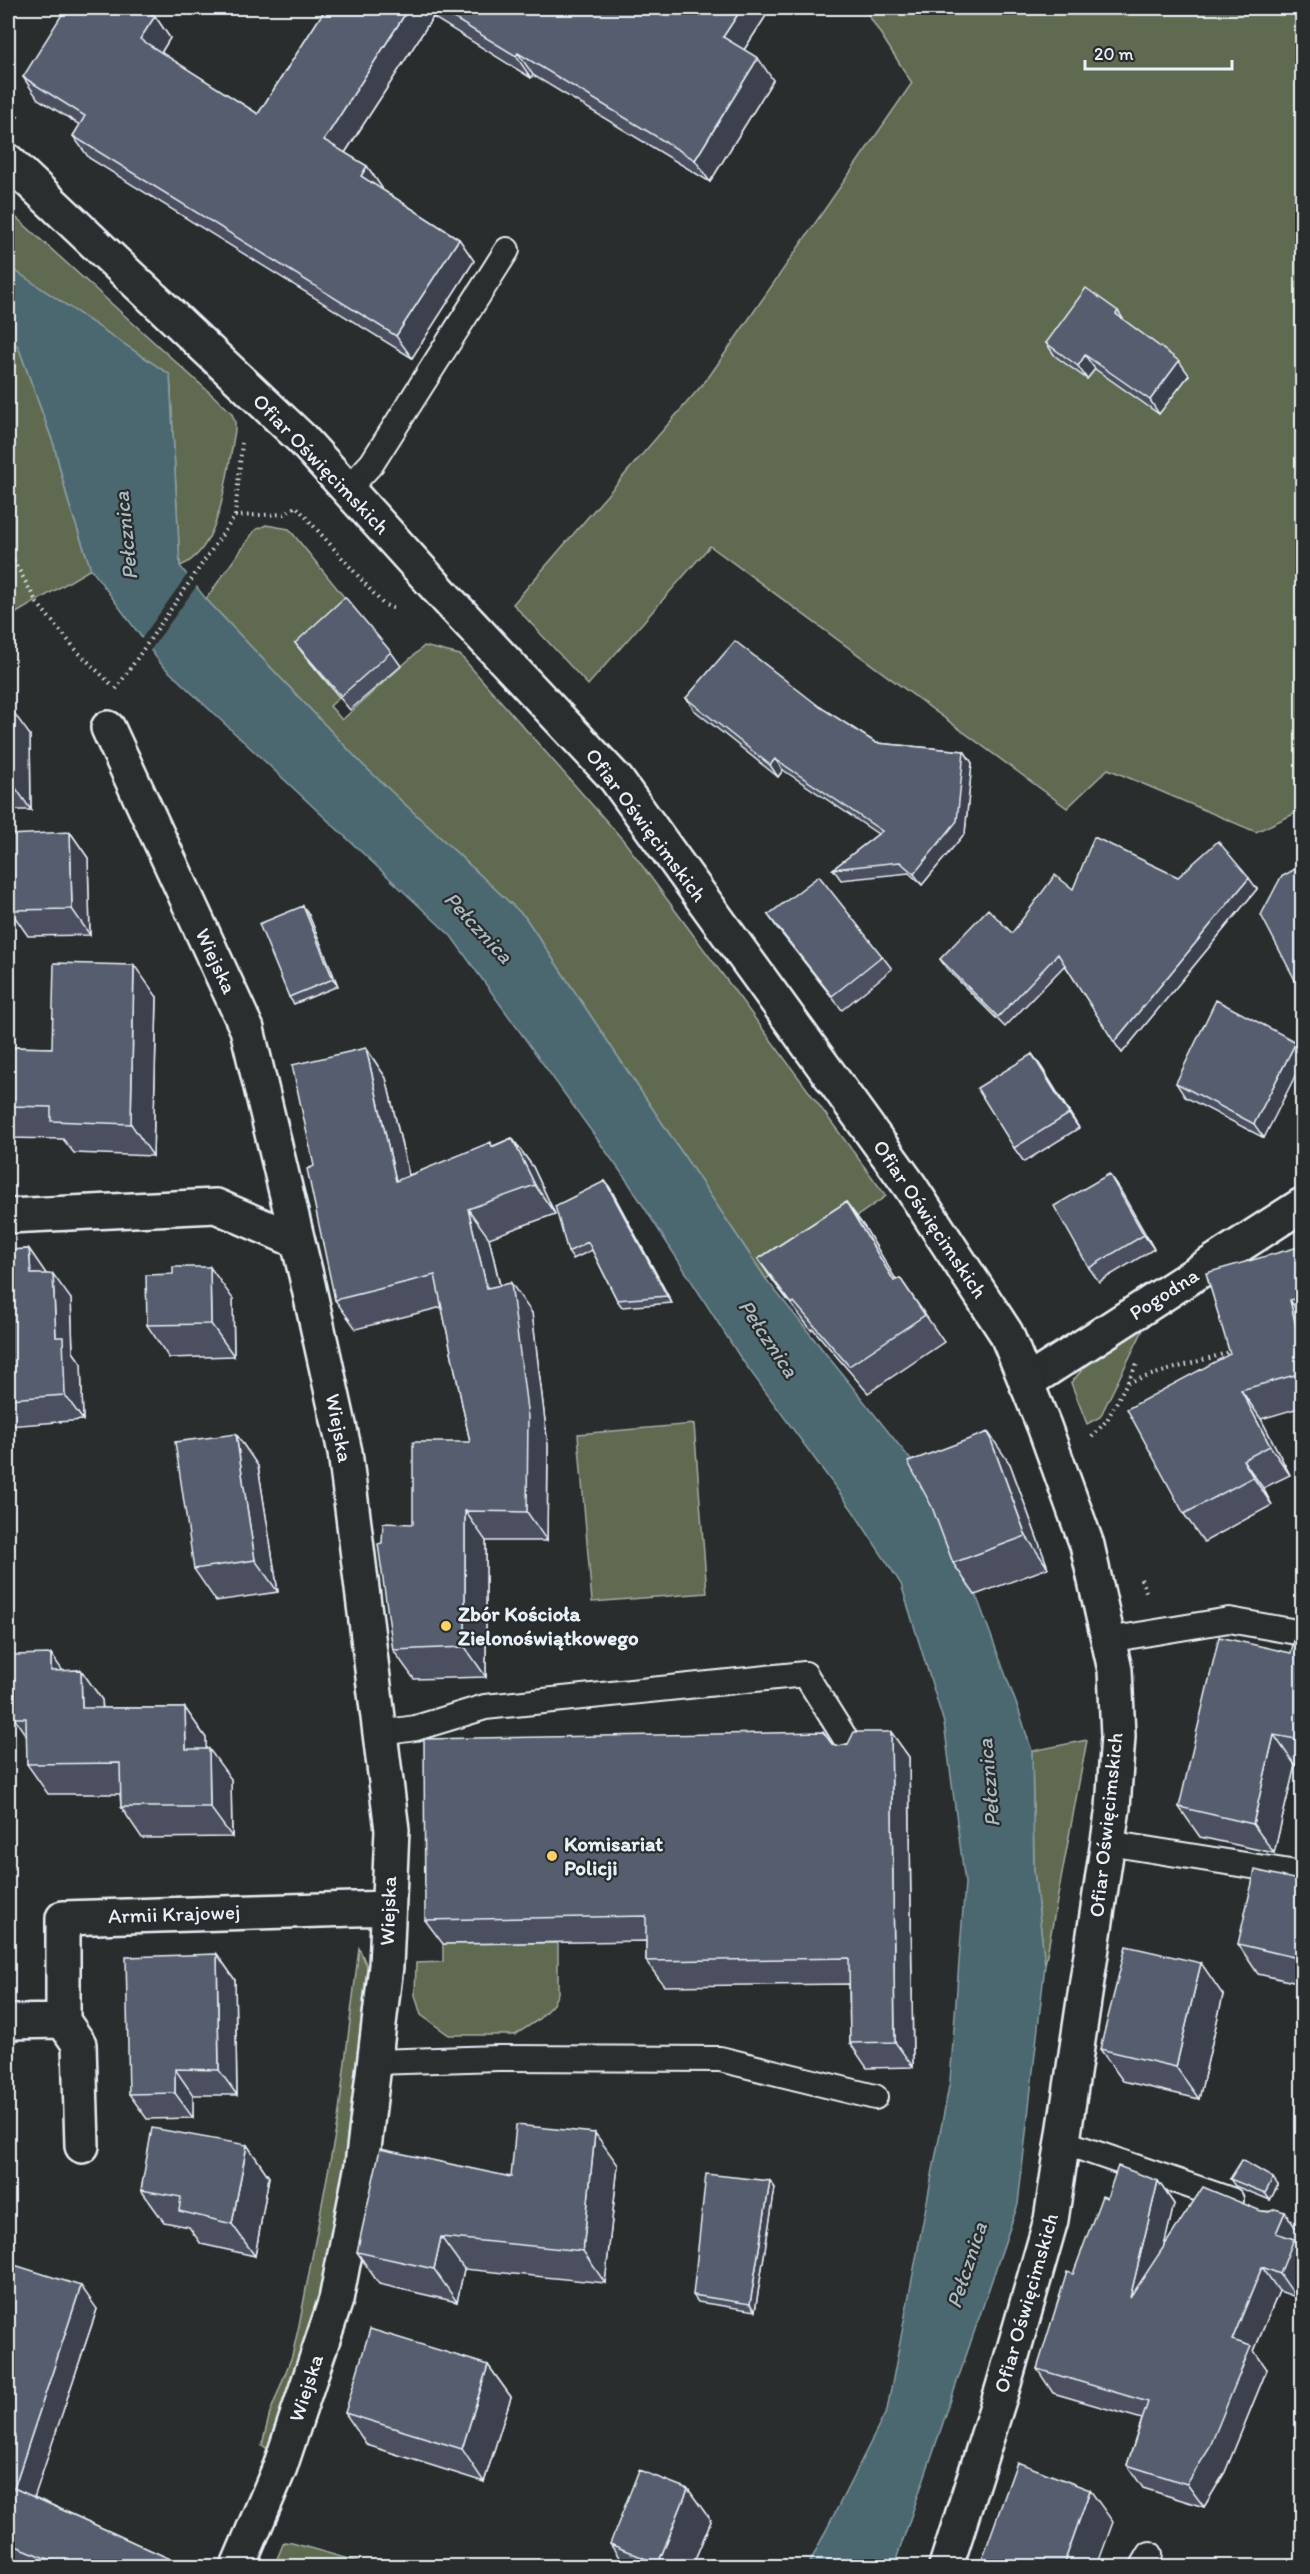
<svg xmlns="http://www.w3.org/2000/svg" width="1310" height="2574" viewBox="0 0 1310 2574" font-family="Itim,sans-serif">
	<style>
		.green { fill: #616a51; stroke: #a4aea4; stroke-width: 1.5 }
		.water { fill: #4b676f; stroke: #8a9ea6; stroke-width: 1.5 }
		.pier { fill: #2a2d2e }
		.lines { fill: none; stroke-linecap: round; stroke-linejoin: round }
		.lane-casing { stroke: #e8f1f8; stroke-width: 28 }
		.street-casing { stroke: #e8f1f8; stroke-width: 38 }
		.secondary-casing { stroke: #e8f1f8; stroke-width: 38 }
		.path { stroke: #e8f1f8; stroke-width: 4; stroke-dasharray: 1.5 4.5; stroke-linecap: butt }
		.lane { stroke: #2a2d2e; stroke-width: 24 }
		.street { stroke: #2a2d2e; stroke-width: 33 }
		.secondary { stroke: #2a2d2e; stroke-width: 33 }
		.wall { fill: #4b505f; stroke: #e8f1f8; stroke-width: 1.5 }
		.shaded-wall { fill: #3d414d; stroke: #e8f1f8; stroke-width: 1.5 }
		.building { fill: #575d6e; stroke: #e8f1f8; stroke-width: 1.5 }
		.poi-dot { fill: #ffd166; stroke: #2a2d2e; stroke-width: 2 }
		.labels { text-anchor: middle; stroke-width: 4.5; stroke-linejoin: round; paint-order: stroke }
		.street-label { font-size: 21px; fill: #e8f1f8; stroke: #2a2d2e }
		.poi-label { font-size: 21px; font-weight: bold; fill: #e8f1f8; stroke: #2a2d2e; text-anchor: start }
		.water-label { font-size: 22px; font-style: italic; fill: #a9bac1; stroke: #2a2d2e }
	</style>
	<rect width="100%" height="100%" fill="#2a2d2e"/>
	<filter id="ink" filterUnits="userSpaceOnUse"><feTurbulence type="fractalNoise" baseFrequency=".0167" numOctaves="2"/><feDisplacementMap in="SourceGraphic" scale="12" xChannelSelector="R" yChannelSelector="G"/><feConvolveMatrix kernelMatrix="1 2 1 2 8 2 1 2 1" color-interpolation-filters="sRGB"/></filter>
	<g filter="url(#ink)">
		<path class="green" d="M864 8H1302V810L1256 832 1108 769 1067 808 710 546 588 685 513 604 708 378 912 83Z
			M8 210 231 412 235 421V431C227 470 222 551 180 566L170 375 8 266Z
			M8 339 18 346 54 445 69 504 91 569 8 618Z
			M266 525 289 529 379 640 340 697 330 706 342 720 424 646 460 655 624 841 886 1196 766 1279 525 917 362 764 206 599 255 530Z
			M1144 1328 1100 1417 1087 1424 1071 1383 1087 1364Z
			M694 1424 707 1593 592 1602 578 1434Z
			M1087 1740 1045 1965 1034 1871 1032 1751Z
			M558 1943V1993L553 2004 538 2020 515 2035H449L421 2015 415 1995 416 1963 443 1962V1944Z
			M359 1948 367 1966 342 2193 320 2300 269 2450 262 2445 270 2413 292 2356 300 2321 338 2119Z
			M284 2542 292 2543 373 2566H274Z"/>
		<path class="water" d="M8 266 170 375 180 566 206 599 362 764 525 917 766 1279 939 1495 1019 1711 1032 1751 1034 1871 1045 1965 1018 2204 894 2566H808L887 2410 950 2081 965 1883 944 1723 901 1584 853 1511 740 1357 628 1182 451 936 161 664 91 569 69 504 54 445 18 346 8 339Z"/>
		<path class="pier" d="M189 572 198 584 149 652 140 641Z"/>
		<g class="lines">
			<defs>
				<path id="lane" d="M348 489 372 463 507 250
					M1108 1640 1229 1620 1302 1633
					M380 1733 416 1728 485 1707 805 1674 857 1757
					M1108 1843 1302 1874
					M375 2062 498 2058 720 2059 875 2097
					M1063 2142 1231 2200
					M1143 2566 1150 2554"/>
				<path id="street" d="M108 728 247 1029 306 1275 345 1452 392 1830 386 1966 362 2165 336 2300 280 2467 238 2566
					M8 1216 216 1206 297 1241
					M1026 1383 1302 1205
					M63 2021 79 2044 82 2146
					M8 2022 63 2021V1918L388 1908"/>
				<path id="secondary" d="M8 161 302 439 447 599 616 779 910 1186 1006 1333 1044 1426 1087 1545 1115 1670 1118 1736 1113 1808 1051 2220 1003 2387 946 2566"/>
			</defs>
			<use href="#lane" class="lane-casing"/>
			<use href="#street" class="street-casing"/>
			<use href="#secondary" class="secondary-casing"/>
			<path class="path" d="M8 109 19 119
				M235 516 285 514 296 506 383 604 397 610
				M8 550 37 603 78 652 113 686
				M116 689 235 516 242 443
				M1128 1382 1233 1351
				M1092 1437 1107 1420 1137 1364
				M1141 1579 1147 1594"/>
			<use href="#lane" class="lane"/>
			<use href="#street" class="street"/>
			<use href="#secondary" class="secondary"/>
		</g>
		<path class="wall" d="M326 8H771L744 50 773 80 710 182 533 75 531 78 433 17 345 153 367 166 382 188 381 189 459 239 474 261 412 358 89 158 73 136 80 125 38 99 23 77 155 16 170 38 161 53 258 114Z
			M1124 320 1189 375 1159 414 1095 369 1087 379 1055 356 1046 343Z
			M295 643 391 652 401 666 350 710 305 656Z
			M686 698 820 707 876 743 964 751 972 763 965 833 922 885 909 873 841 880 833 869 878 834 783 770 778 777 694 710Z
			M8 709 30 735 31 810H8Z
			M70 832 88 858 90 935 28 936 10 910Z
			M1302 865V990L1295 980Z
			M1178 877 1257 889 1122 1053 1065 965 1005 1027 947 969 940 959 1012 933 1073 889Z
			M303 906 308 913 338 986 294 1004 289 997Z
			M768 915 882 956 892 969 842 1010 778 929Z
			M157 997 153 1156 74 1153 63 1139 8 1138V1047L52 1048Z
			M1296 1042 1264 1138 1185 1097 1176 1083Z
			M366 1048 386 1078 409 1175 493 1146 512 1138 533 1167 555 1214 489 1238 500 1285 532 1313 548 1446 547 1541H486V1677L414 1679 393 1650 382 1543 413 1524 470 1442 442 1307 356 1329 335 1300 314 1166Z
			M1032 1054 1042 1068 1079 1128 1024 1162 1014 1148Z
			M605 1181 610 1188 672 1303 622 1307 617 1300 592 1250 573 1259 568 1252Z
			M1119 1188 1154 1249 1099 1282 1089 1268Z
			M846 1202 865 1228 896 1280 900 1278 944 1342 868 1393 813 1329 811 1330 776 1285 758 1259Z
			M1302 1246V1407L1261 1419 1290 1475 1263 1488 1272 1505 1204 1542 1184 1514 1230 1354Z
			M29 1249 46 1274 71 1299 73 1352 81 1363 83 1420 8 1426V1250Z
			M173 1274 233 1299 234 1356 169 1358 147 1325Z
			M236 1434 258 1466 278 1592 216 1601 194 1569Z
			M1010 1464 1048 1568 975 1595 953 1563Z
			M1302 1633V1767L1295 1765 1274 1853 1200 1837 1179 1807 1291 1653Z
			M51 1654 62 1671 81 1670 102 1700 103 1708H185L206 1738V1749L231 1779 232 1837 142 1838 121 1807 120 1794H48L27 1764V1737L14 1718Z
			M891 1732 909 1757 913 2067 867 2068 850 2043 849 1984 664 1986 646 1961V1941L443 1944 425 1920 832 1744 839 1746Z
			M1302 1881V1984L1258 1974 1238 1944Z
			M217 1954 235 1980 237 2095H193V2118L147 2119 129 2094Z
			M1223 1995 1199 2099 1123 2081 1100 2049Z
			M247 2145 269 2177 255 2256 201 2244 189 2227 164 2222 141 2190Z
			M618 2165 605 2283 464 2269 457 2302 379 2284 357 2252 511 2177Z
			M1230 2179 1278 2185 1270 2200 1235 2186Z
			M770 2181 775 2188 755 2311 698 2302 693 2295Z
			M1158 2181 1174 2204 1164 2246 1261 2211 1285 2212 1301 2236 1298 2245 1296 2297 1279 2291 1254 2351 1267 2369 1225 2472 1204 2507 1143 2488 1127 2465 1142 2419 1053 2393 1037 2369 1107 2198Z
			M8 2263 97 2309 34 2497 168 2558 174 2566H25L8 2559Z
			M488 2365 511 2397 484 2482 367 2445 345 2413Z
			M688 2489 711 2521 692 2566H625L610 2544Z"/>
		<path class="shaded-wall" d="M409 8H426L433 17 339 162 324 140Z
			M742 8H771L738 59 723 37Z
			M155 16 170 38 156 61 140 39Z
			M518 53 533 75 531 78 516 56Z
			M758 58 773 80 710 182 695 160Z
			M367 166 382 188 376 198 361 176Z
			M459 239 474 261 412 358 396 336Z
			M1118 311 1127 325 1116 314Z
			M1085 355 1095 369 1087 379 1078 366Z
			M1179 361 1189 375 1159 414 1150 400Z
			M11 709 30 735 31 810 13 784Z
			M964 751 972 763 965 833 922 885 914 874Z
			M775 759 783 770 778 777 770 765Z
			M70 832 88 858 90 935 72 909Z
			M1249 878 1257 889 1122 1053 1114 1042Z
			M303 906 308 913 338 986 333 979Z
			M134 965 157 997 153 1156 131 1124Z
			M1296 1042 1302 1051V1062L1264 1138 1254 1124Z
			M366 1048 386 1078 417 1210 396 1181Z
			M1032 1054 1042 1068 1079 1128 1069 1114Z
			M512 1138 533 1167 555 1214 535 1185Z
			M1109 1174 1119 1188 1154 1249 1144 1235Z
			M605 1181 610 1188 672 1303 667 1296Z
			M846 1202 865 1228 913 1308 894 1281Z
			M468 1209 489 1238 507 1317 487 1288Z
			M29 1249 47 1275 31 1274Z
			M210 1267 233 1299 234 1356 211 1324Z
			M53 1274 71 1299 73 1352 81 1363 83 1420 65 1395 56 1337Z
			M511 1283 532 1313 548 1446 547 1541 527 1512Z
			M1290 1300 1302 1318V1353Z
			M1241 1390 1261 1419 1290 1475 1270 1446Z
			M988 1432 1010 1464 1048 1568 1026 1536Z
			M236 1434 258 1466 278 1592 255 1560Z
			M1243 1460 1263 1488 1272 1505 1253 1477Z
			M465 1511 486 1541V1677L465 1647Z
			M51 1654 72 1684 51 1671Z
			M81 1670 102 1700 104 1739 82 1708Z
			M185 1708 206 1738 207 1779 186 1749Z
			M891 1732 909 1757 913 2067 895 2042Z
			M1274 1735 1295 1765 1274 1853 1253 1824Z
			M209 1749 231 1779 232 1837 210 1807Z
			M217 1954 235 1980 237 2095 219 2070Z
			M1201 1963 1223 1995 1199 2099 1176 2067Z
			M175 2069 193 2095V2118L175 2093Z
			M595 2133 618 2165 605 2283 583 2251Z
			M247 2145 269 2177 255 2256 232 2224Z
			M1273 2178 1278 2185 1270 2200 1265 2193Z
			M770 2181 775 2188 755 2311 750 2304Z
			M1158 2181 1174 2204 1146 2322 1130 2298Z
			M1285 2212 1301 2236 1298 2245 1302 2252V2282L1296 2297 1280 2274 1276 2233Z
			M441 2237 464 2269 457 2302 434 2269Z
			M1262 2267 1279 2291 1254 2351 1267 2369 1225 2472 1204 2507 1187 2484 1232 2340Z
			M81 2286 97 2309 30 2510 14 2488Z
			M488 2365 511 2397 484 2482 462 2449Z
			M688 2489 711 2521 692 2566H660L658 2564Z
			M1090 2490 1113 2522 1097 2566H1063Z
			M168 2558 174 2566H164Z"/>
		<path class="building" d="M66 8H142L155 16 140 39 258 114 326 8H409L324 140 367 166 361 176 459 239 396 336 73 136 85 116 23 77Z
			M437 8H742L723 37 758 58 695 160 518 53 516 56Z
			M1086 288 1118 311 1116 314 1179 361 1150 400 1085 355 1078 366 1046 343Z
			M345 597 391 652 341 696 295 643Z
			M735 641 820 707 876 743 964 751 957 821 914 874 900 862 833 869 882 831 775 759 770 765 686 698Z
			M8 709H11L13 784H8Z
			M70 832 72 909 10 910 8 835Z
			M1094 837 1178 877 1218 841 1249 878 1114 1042 1058 954 998 1017 940 959 988 909 1012 933 1055 875 1073 889Z
			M1302 865V976L1295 980 1261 915 1281 877Z
			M819 876 882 956 832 996 768 915Z
			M303 906 333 979 289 997 259 924Z
			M54 963 134 965 131 1124 51 1121V1107L8 1106V1047L52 1048Z
			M1216 1000 1296 1042 1254 1124 1176 1083Z
			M366 1048 396 1181 491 1142 492 1147 512 1138 535 1185 468 1209 487 1288 511 1283 528 1417 527 1512 465 1511V1647L393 1650 378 1544 382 1543 383 1523 413 1524V1442H470L435 1275 335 1300 307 1169 314 1166 292 1065Z
			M1032 1054 1069 1114 1014 1148 977 1088Z
			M1109 1174 1144 1235 1089 1268 1054 1206Z
			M605 1181 667 1296 617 1300 588 1242 568 1252 555 1206Z
			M846 1202 894 1281 900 1278 925 1315 849 1366 794 1302 792 1304 758 1259Z
			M1302 1246V1297L1290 1300 1302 1353V1373L1241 1390 1270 1446 1243 1460 1253 1477 1184 1514 1127 1409 1230 1354 1206 1273Z
			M29 1249 31 1274H53L56 1337H63L65 1395 8 1399V1250Z
			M173 1267H210L211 1324 147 1325 146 1275 173 1274Z
			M988 1432 1026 1536 953 1563 932 1507 908 1462Z
			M236 1434 255 1560 194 1569 175 1442Z
			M1296 1632 1302 1633V1740L1274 1735 1253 1824 1179 1807 1219 1637 1291 1653Z
			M51 1654V1671L81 1670 82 1708H185L186 1749H209L210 1807H121L120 1763 27 1764 26 1718H14L11 1655Z
			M823 1732 832 1744 839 1746 848 1744 854 1732H891L895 2042 850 2043 849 1958 646 1961V1916L425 1920 424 1739Z
			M1255 1870 1302 1881V1959L1238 1944Z
			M1126 1946 1201 1963 1176 2067 1100 2049Z
			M217 1954 219 2070 175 2069V2093L129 2094 126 1957Z
			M516 2125 595 2133 583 2251 441 2237 434 2269 357 2252 380 2149 511 2177Z
			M152 2128 247 2145 232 2224 179 2211 181 2197 141 2190Z
			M1242 2160 1273 2178 1265 2193 1230 2179Z
			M1118 2166 1158 2181 1130 2298 1203 2187 1261 2211 1269 2212 1275 2209 1285 2212 1276 2233 1294 2239 1280 2274 1262 2267 1232 2340 1251 2346 1209 2449 1187 2484 1127 2465 1148 2402 1037 2369 1067 2272 1073 2274 1102 2196 1107 2198Z
			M706 2174 770 2181 750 2304 693 2295Z
			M8 2263 81 2286 14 2488 168 2558 164 2566H54L56 2562 8 2543Z
			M370 2329 488 2365 462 2449 345 2413Z
			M1017 2462 1090 2490 1063 2566H984L980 2565Z
			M639 2470 688 2489 658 2564 610 2544Z"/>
	</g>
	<g class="poi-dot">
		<circle cx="446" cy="1626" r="6"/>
		<circle cx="552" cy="1856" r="6"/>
	</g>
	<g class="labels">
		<g class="street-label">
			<text transform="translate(321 464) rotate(46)" y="7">Ofiar Oświęcimskich</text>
			<text transform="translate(646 825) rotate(53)" y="7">Ofiar Oświęcimskich</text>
			<text transform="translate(216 961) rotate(65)" y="7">Wiejska</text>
			<text transform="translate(930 1219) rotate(56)" y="7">Ofiar Oświęcimskich</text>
			<text transform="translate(1164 1294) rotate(-33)" y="7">Pogodna</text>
			<text transform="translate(339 1428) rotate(79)" y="7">Wiejska</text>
			<text transform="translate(1106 1825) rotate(-84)" y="7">Ofiar Oświęcimskich</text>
			<text transform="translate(388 1911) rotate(-88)" y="7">Wiejska</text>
			<text transform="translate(174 1914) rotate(-2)" y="7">Armii Krajowej</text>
			<text transform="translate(1026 2303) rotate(-74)" y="7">Ofiar Oświęcimskich</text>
			<text transform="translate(306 2388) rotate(-72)" y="7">Wiejska</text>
		</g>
		<g class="poi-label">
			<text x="458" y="1621">Zbór Kościoła<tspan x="458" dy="24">Zielonoświątkowego</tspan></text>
			<text x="564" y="1851">Komisariat<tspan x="564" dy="24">Policji</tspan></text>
		</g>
		<g class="water-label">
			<text transform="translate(125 536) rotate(-96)" y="8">Pełcznica</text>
			<text transform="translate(479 927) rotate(47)" y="8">Pełcznica</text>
			<text transform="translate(769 1338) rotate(56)" y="8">Pełcznica</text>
			<text transform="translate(988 1783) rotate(-95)" y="8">Pełcznica</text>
			<text transform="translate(966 2265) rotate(-72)" y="8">Pełcznica</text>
		</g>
	</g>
	<rect width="1310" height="2574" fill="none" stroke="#2a2d2e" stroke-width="30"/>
	<rect x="15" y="15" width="1280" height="2544" fill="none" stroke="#e8f1f8" stroke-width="2" filter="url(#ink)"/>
	<path d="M1085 60v9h147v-9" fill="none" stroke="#e8f1f8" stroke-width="3"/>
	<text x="1094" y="60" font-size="18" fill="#e8f1f8" stroke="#2a2d2e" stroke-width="4.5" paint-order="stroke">20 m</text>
</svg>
